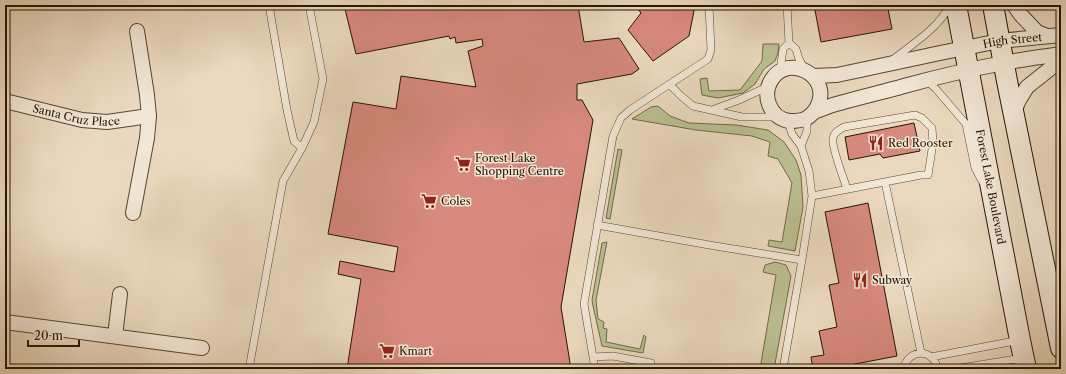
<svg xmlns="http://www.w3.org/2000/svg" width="1066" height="374" viewBox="0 0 1066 374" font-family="'Libre Caslon Text',serif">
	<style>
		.green { fill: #babf90; stroke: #706a49 }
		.building { fill: #d7897d; stroke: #261502 }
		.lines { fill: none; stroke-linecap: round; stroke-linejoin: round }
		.lane-casing { stroke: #574631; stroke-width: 8 }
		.street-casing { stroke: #574631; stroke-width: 16 }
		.secondary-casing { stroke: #261502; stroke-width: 22 }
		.lane { stroke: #f2e6d5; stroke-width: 7 }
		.street { stroke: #f2e6d5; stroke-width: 14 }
		.secondary { stroke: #f2e6d5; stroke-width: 20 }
		.labels { text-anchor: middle; stroke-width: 3; stroke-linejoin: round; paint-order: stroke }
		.street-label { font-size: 11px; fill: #261502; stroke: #f2e6d5 }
		.poi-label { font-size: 11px; fill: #261502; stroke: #f2e6d5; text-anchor: start }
	</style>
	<rect width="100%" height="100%" fill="#ebd9bf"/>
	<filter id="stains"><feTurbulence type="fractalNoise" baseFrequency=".005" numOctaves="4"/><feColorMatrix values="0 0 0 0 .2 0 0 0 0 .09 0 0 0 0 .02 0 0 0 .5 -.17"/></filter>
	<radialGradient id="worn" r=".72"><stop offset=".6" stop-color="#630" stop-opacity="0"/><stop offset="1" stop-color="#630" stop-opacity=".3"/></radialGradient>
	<path class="green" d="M763 44H779L778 53 775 61 764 69 755 84 743 93 718 98 702 95 700 79 707 78 709 91 740 90 762 61Z
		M658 106 670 116 689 123 736 125 768 130 784 142 796 160 801 175 803 207 795 251 768 246 769 240 782 242 792 183 778 159 768 156 770 142 752 136 696 130 632 119 651 107Z
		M618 149 622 150 610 219 606 218Z
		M607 242 596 300 598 319 604 322 603 328 607 329 606 342 640 349 644 335 646 337 643 353 602 346 593 306 592 300 602 243Z
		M775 262 786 265 791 276 774 369H760L776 275 763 272 765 265Z
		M612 365 640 367V369H606Z"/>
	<path class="building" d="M344 5H578L584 42 619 38 639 69 632 74 577 84V100H582L593 120 561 307 571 369H347L361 279 338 274 340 261 394 272 398 247 328 234 353 102 396 109 401 76 476 87 468 51 483 46 482 39 456 43 455 37 450 39 449 36 356 54Z
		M635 5H690L694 11 689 36 653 61 628 30 641 13Z
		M814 5H908L888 9 892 29 821 42Z
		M914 123 920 151 883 158 880 154 849 160 845 137Z
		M868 203 897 356 829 369H813L811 357 824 355 819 331 837 327 829 285 839 283 825 212Z"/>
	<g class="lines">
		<defs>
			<path id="lane" d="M269 5 287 110 294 141 302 148
				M787 5 789 43 796 49 799 59 805 70
				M891 61C911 45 939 28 950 5
				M780 71 783 49 789 43
				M926 80 936 89 966 124 975 168 982 181
				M670 85 681 96 693 106 742 117H778
				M712 110 739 100 767 87
				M801 146 807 131V118
				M885 182 921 353
				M812 196 921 175H928L933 143 932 128 922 118 915 115 844 127C839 130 834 132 833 138 831 147 844 179 847 189
				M597 225 715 246 802 260
				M593 357 613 356 651 363
				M931 357 1020 340
				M249 369 283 181 302 148 314 122 323 79 309 5
				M595 369 584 304 613 136 621 118 630 110 708 59 711 50 709 5
				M783 369 802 260 812 196 809 171 801 146 792 134 788 121
				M904 369C907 348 935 348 937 369
				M954 369 1023 358"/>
			<g id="street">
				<path d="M1014 5 1021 15 1037 32 1047 36"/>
				<path id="s1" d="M813 76 837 75 940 53 999 41 1061 35"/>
				<path id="s2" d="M5 101 82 120 107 122 149 116"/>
				<path d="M813 113C815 110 817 108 818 105 831 76 789 53 772 79 761 95 770 118 789 121 795 121 802 121 807 118 810 116 812 114 814 112 822 109 831 105 840 103 861 97 883 92 904 86 937 77 971 69 1004 63 1023 59 1042 57 1061 54"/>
				<path d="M1013 114 1019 100 1027 87 1061 60"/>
				<path d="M133 213 147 138 149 116 147 95 137 31"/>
				<path d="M5 322 202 348"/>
				<path d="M115 336 120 294"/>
			</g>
			<g id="secondary">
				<path id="s3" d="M956 5 1020 340 1026 369"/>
				<path d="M993 5 1007 81 1061 348"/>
			</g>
		</defs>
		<use href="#lane" class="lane-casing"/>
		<use href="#street" class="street-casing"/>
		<use href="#secondary" class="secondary-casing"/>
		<use href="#lane" class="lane"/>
		<use href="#street" class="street"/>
		<use href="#secondary" class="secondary"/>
	</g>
	<defs>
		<symbol id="restaurant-bare" viewBox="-9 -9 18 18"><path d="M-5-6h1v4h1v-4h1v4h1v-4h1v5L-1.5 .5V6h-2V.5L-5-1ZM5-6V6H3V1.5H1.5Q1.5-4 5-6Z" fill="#8f2418" stroke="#f2e6d5" stroke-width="2.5" paint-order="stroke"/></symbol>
		<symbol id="supermarket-bare" viewBox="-9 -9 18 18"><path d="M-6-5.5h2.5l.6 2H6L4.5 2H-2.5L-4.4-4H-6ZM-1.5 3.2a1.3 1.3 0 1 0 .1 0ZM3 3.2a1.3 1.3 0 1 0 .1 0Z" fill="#8f2418" stroke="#f2e6d5" stroke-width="2.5" paint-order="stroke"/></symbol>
	</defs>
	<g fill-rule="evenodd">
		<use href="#restaurant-bare" x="865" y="132" width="22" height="22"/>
		<use href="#supermarket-bare" x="452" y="153" width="22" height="22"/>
		<use href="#supermarket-bare" x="418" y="190" width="22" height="22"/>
		<use href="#restaurant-bare" x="849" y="269" width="22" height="22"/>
		<use href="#supermarket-bare" x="376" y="340" width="22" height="22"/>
	</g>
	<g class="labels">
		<g class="street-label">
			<text dy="4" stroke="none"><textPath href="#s1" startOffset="203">High Street</textPath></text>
			<text dy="4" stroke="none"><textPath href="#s2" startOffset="73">Santa Cruz Place</textPath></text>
			<text dy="4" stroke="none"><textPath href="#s3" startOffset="185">Forest Lake Boulevard</textPath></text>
		</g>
		<g class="poi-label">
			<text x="888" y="147">Red Rooster</text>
			<text x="475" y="162">Forest Lake<tspan x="475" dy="13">Shopping Centre</tspan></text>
			<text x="441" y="205">Coles</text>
			<text x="872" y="284">Subway</text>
			<text x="399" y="355">Kmart</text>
		</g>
	</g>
	<rect width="1066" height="374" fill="none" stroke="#ebd9bf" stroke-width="20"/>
	<rect x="6" y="6" width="1054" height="362" fill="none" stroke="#261502" stroke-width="2"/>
	<rect x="10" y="10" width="1046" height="354" fill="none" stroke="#261502"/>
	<path d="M28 340v6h51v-6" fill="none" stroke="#261502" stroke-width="2"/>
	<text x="34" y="340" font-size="12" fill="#261502" stroke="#f2e6d5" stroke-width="3" paint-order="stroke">20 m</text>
	<rect width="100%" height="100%" filter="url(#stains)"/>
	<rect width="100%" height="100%" fill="url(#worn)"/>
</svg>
